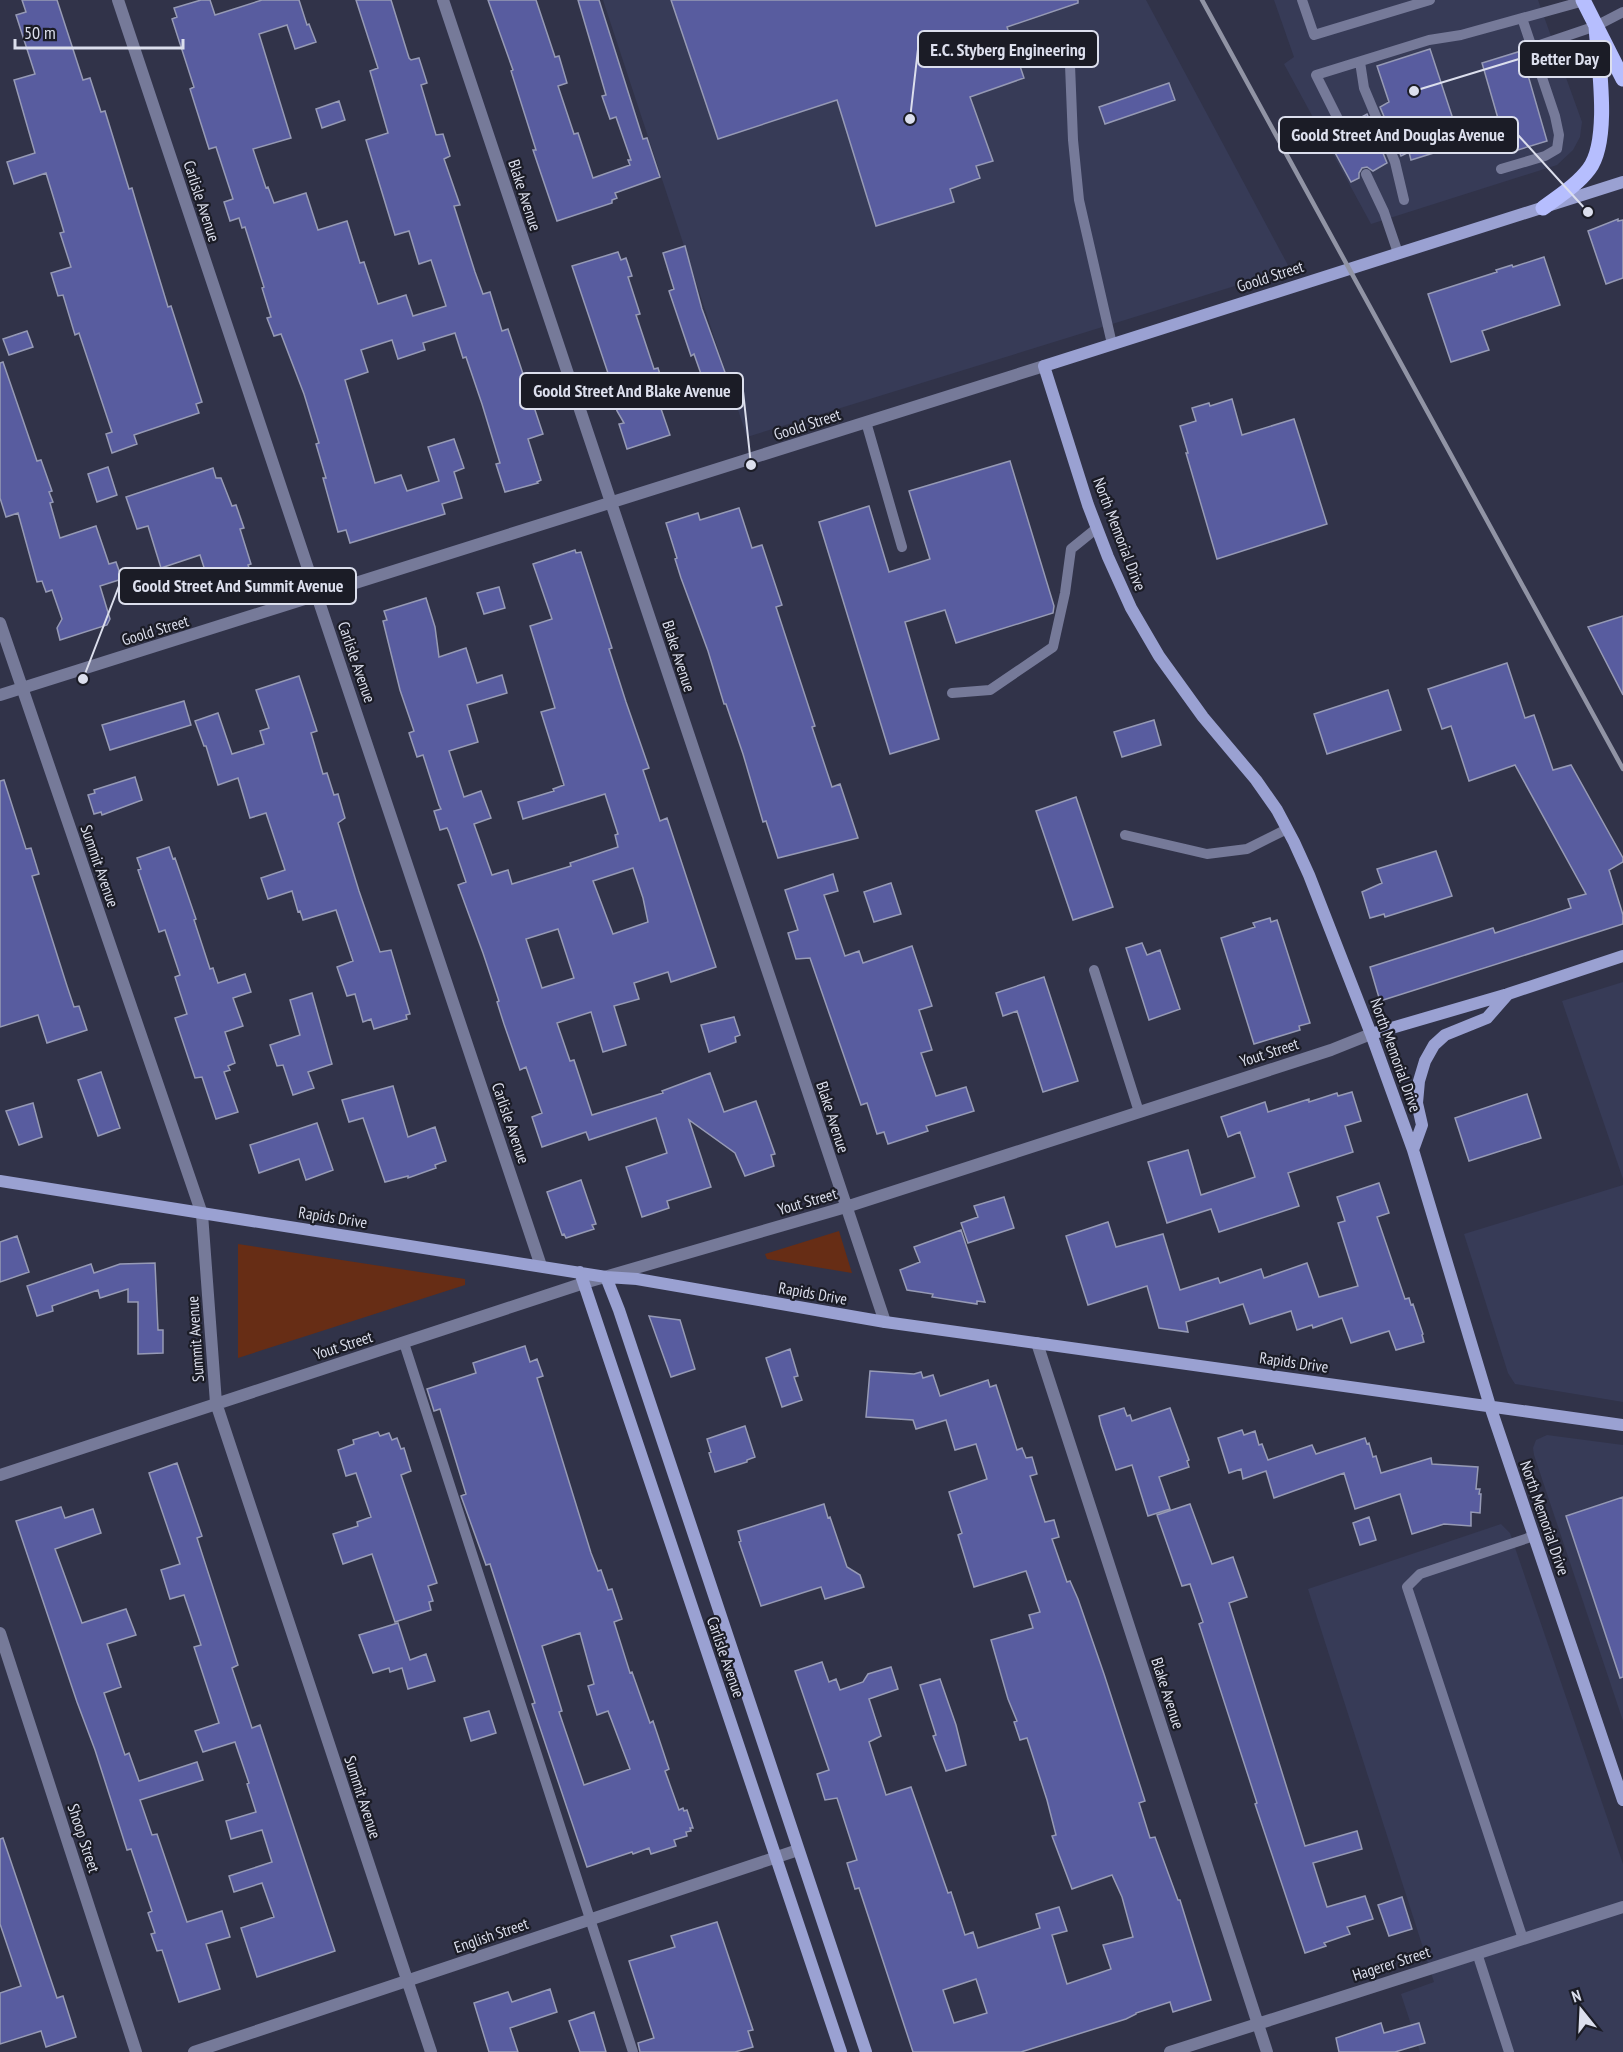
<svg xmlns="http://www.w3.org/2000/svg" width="1623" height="2052" viewBox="0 0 1623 2052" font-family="'PT Sans Narrow',sans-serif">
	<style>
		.built { fill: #373b57 }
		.green { fill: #672d15 }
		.building { fill: #585c9f; stroke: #969ab5; stroke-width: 1.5; fill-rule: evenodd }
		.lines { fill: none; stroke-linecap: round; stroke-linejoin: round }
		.lane { stroke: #767a99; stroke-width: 10 }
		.street { stroke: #767a99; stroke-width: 12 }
		.secondary { stroke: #9aa1d2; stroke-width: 12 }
		.primary { stroke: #b6befe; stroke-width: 15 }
		.rail { stroke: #9194a5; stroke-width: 4.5 }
		.labels { text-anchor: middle; stroke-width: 4.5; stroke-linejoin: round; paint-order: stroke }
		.street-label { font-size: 16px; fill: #dcdfed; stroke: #1b1c26 }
		.leader { fill: none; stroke: #dcdfed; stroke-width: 2 }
		.callout-dot { fill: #dcdfed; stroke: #1b1c26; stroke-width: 2 }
		.callout { fill: #1b1c26; stroke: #dcdfed; stroke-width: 2 }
		.callout-label { font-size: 18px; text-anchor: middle; font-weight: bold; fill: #dcdfed }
	</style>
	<rect width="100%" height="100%" fill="#313349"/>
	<path class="built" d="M603 0H1146L1290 269 747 437Z
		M1274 0H1538L1582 122 1580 137 1573 150 1557 165 1371 224 1284 64 1294 57Z
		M1623 982V1179L1562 1001Z
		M1623 1185V1402L1515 1384 1508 1373 1464 1234Z
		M1547 1435 1623 1445V1721L1534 1455 1533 1448 1536 1440Z
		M1501 1524 1510 1533 1623 1864V2052H1420L1401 1994 1434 1982 1308 1589Z"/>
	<path class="green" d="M839 1231 852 1273 767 1259 765 1254Z
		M238 1244 465 1279V1285L238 1358Z"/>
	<path class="building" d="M22 0H57L83 80 90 78 101 112 105 111 129 189 132 188 137 205 168 307 171 306 202 402 196 404 199 413 134 435 137 444 112 453 106 434 112 432 79 333 75 335 63 295 58 296 51 273 71 267 60 233 64 232 46 173 14 184 7 162 35 153 14 80 35 74 16 15 26 12Z
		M201 0H210L215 15 262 0H299L307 25 309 24 316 42 295 49 287 25 259 34 291 138 253 149 266 188 268 187 274 203 306 193 318 230 347 221 360 263 364 262 378 304 406 295 413 316 446 306 431 260 419 264 409 231 395 235 366 140 388 133 370 71 378 68 356 0H391L409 58 411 60 419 58 427 83 421 85 436 135 443 134 450 156 444 159 460 205 454 206 475 272 483 294 490 292 502 331 508 329 543 434 528 439 541 480 537 482 538 483 505 492 496 464 500 463 482 404 466 357 463 358 455 333 423 343 425 350 398 359 392 340 361 350 368 372 345 380 375 483 401 475 407 491 439 481 428 447 454 439 464 468 454 472 462 498 442 504 445 514 350 543 346 530 338 532 323 478H326L316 444 319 443 304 394 281 334 274 336 267 318 271 317 262 288 264 287 245 227 242 228 239 218 230 221 224 202 233 199 216 147 209 149 190 89 194 87 172 19 177 17 174 8Z
		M488 0H536L555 57 559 56 567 83 558 86 574 134 578 133 593 178 630 165 628 160H631L616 117 610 119 602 96 606 95 578 0H599L643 139 647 138 660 177 615 193 617 198 612 200V203L557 221 533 150H536L511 71 513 70Z
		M671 0H1078V3L1007 27 1024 78 970 97 993 161 976 166 980 178 950 189 954 202 876 226 837 100 718 139Z
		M1430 49 1452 116 1441 120 1450 148 1411 160 1409 152 1401 156 1380 107 1389 102 1377 66Z
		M1521 51 1547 141 1508 153 1482 63Z
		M1169 83 1175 100 1105 124 1099 107Z
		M339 101 345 120 322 128 316 109Z
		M1367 114 1387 163 1373 171 1367 167 1362 168 1359 173V178L1351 182 1326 136 1336 131 1341 134 1346 133 1349 128V124Z
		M1618 219V221L1623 220V278L1606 284 1588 231Z
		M685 246 702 309 730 386 708 394 694 354 691 356 669 291 674 289 663 253Z
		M618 252 621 260 626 258 632 276 628 277 640 314 636 315 654 369 658 368 667 397 658 400 670 435 627 449 619 424 624 423 617 411 608 383 611 382 572 266Z
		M1544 257 1560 305 1482 331 1489 350 1451 362 1428 294 1497 272 1496 270 1512 265 1513 267Z
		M27 331 33 347 9 355 3 339Z
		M3 362 37 461 41 460 52 491 49 492 53 502 50 503 60 538 96 526 109 564 116 562 122 579 100 586 110 619 107 625 60 640 57 628 62 619 52 590 46 592 42 581 37 582 18 513 6 517 0 498V363Z
		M1232 399 1242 435 1294 419 1327 524 1217 559 1186 453H1188L1180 426 1196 421 1192 408 1209 403 1210 406Z
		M1010 461 1054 606 1053 613 956 643 945 610 905 622 939 739 890 754 819 522 869 506 889 572 930 559 909 491Z
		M108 467 117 495 97 502 88 474Z
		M213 468 216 478H221L232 506 236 505 244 528 240 529 251 564 248 565 252 577 223 586 222 583 210 586 200 555 161 568 148 526 137 529 126 497Z
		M739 508 752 548 762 545 782 605 776 607 815 726 812 727 832 787 840 784 858 838 778 858 766 821 763 822 743 754 726 704H724L708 651 681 578 675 559 677 558 666 523 698 513 700 520Z
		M575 550 576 553 581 552 612 648 609 649 626 702 649 768 643 770 660 821 667 818 716 967 671 982 668 972 634 983 639 999 614 1006 626 1045 603 1052 591 1012 557 1023 570 1061 574 1060 592 1115 663 1093 662 1091 710 1073 724 1112 756 1101 775 1154 771 1155 774 1166 745 1176 735 1153 689 1120 711 1187 667 1201 669 1208 642 1217 626 1167 667 1153 656 1118 589 1140 586 1132 542 1147 532 1117 542 1113 526 1067 520 1070 504 1024 497 1002 499 1001 483 953 458 885 466 882 449 832 447 828 440 830 434 811 441 809 439 805 423 755 417 757 409 733 414 731 400 690 383 621 387 620 384 611 426 598 435 627 439 657 466 648 477 683 502 675 507 693 467 705 478 742 449 751 464 797 481 791 491 818 474 824 492 875 508 870 512 884 571 866 570 863 618 847 615 835 618 834 605 794 523 819 518 802 554 791 553 789 564 785 541 712 555 708 530 626 552 619 533 564ZM633 868 643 898 648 922 613 934 593 881ZM558 929 574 978 542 988 526 939Z
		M499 587 505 608 484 614 477 593Z
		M1623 616V695L1588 627Z
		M1507 663 1525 718 1534 715 1553 770 1571 765 1623 858V862L1609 870 1623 915V924L1380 1001 1370 967 1493 928 1495 933 1571 908 1568 899 1586 894 1515 765 1469 781 1451 726 1442 729 1428 689Z
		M299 676 317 731 311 733 323 774 327 773 334 795 338 794 345 818 338 823 359 891 380 952 391 950 410 1014 406 1015 407 1019 374 1029 371 1019 363 1022 355 994 347 996 337 967 353 961 336 910 303 920 300 911 298 912 292 891 268 899 261 878 285 870 266 813 250 818 238 778 218 785 206 746H204L195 721 218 713 232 754 264 744 260 731 269 728 256 690Z
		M1388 690 1401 730 1327 754 1314 714Z
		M184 701 191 725 110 750 102 725Z
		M1154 720 1161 745 1122 757 1114 732Z
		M135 777 142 800 102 815 101 812 94 814 88 795 95 793 94 790Z
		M4 780 26 849 31 848 39 874 32 876 67 986 74 1007 79 1006 87 1030 47 1043 38 1015 0 1027V781Z
		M1076 797 1113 907 1073 920 1036 811Z
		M169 847 173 859 175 858 196 919 194 920 210 969 213 968 218 983 245 974 251 992 233 998 243 1026 225 1032 235 1063 228 1066 230 1070 224 1072 238 1112 216 1119 202 1077 195 1078 175 1018 187 1014 175 977 180 975 165 930 159 932 138 870 141 869 137 858Z
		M1436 851 1452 896 1385 917 1384 914 1370 918 1362 892 1382 883 1377 869Z
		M833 874 838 891 824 895 845 956 859 951 863 963 912 946 932 1006 919 1010 932 1050 921 1053 936 1096 966 1087 974 1111 926 1126 928 1131 888 1144 884 1132 877 1134 867 1103 861 1105 810 958 796 959 788 933 798 930 785 890Z
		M891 883 901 914 874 922 864 892Z
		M1270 918 1271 922 1277 920 1310 1023 1299 1026 1300 1030 1254 1044 1221 938 1255 927 1253 923Z
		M1142 943 1147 955 1160 950 1180 1009 1149 1020 1126 948Z
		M1044 977 1078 1081 1043 1092 1017 1011 1003 1016 996 993Z
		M312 993 332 1064 308 1072 314 1088 293 1095 283 1065 277 1066 270 1045 300 1035 290 1000Z
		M734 1017 740 1035 735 1037 736 1042 709 1052 701 1025Z
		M101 1072 120 1128 98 1136 78 1080Z
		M393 1086 408 1137 435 1127 446 1161 435 1165 436 1168 408 1178V1176L385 1182 363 1118 349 1122 342 1100Z
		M1352 1092 1361 1121 1345 1126 1353 1152 1288 1173 1299 1206 1219 1232 1211 1209 1167 1223 1148 1162 1188 1150 1201 1195 1255 1177 1240 1132 1228 1137 1221 1117 1265 1102 1268 1112 1309 1099V1102L1337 1093 1338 1096Z
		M1527 1094 1541 1138 1469 1161 1455 1118Z
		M33 1103 42 1137 19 1145 6 1111Z
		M317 1123 333 1170 306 1180 299 1159 259 1173 250 1145Z
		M581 1180 596 1224 592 1225 594 1229 566 1238 564 1234 562 1235 547 1192Z
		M1379 1183 1389 1213 1377 1217 1405 1299 1409 1298 1411 1305 1413 1304 1423 1334 1422 1335 1424 1342 1396 1350 1389 1331 1351 1343 1342 1318 1313 1328 1312 1325 1297 1330 1291 1311 1250 1324 1243 1304 1186 1322 1188 1332 1159 1328 1147 1286 1088 1305 1066 1236 1108 1222 1116 1247 1163 1234 1180 1290 1218 1278 1220 1283 1261 1269 1264 1278 1307 1263 1319 1297 1358 1286 1338 1223 1345 1221 1337 1197Z
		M1004 1197 1014 1228 968 1243 961 1223 978 1217 974 1206Z
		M961 1230 985 1302 977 1301V1304L932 1297 933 1294 907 1290 900 1270 920 1262 914 1247Z
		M17 1236 29 1272 0 1282V1242Z
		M155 1263 158 1330H163V1353L138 1354V1302H128V1289L100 1298 98 1290 52 1306 53 1311 37 1316 27 1286 91 1264 94 1273 120 1264Z
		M649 1316 680 1320 695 1369 671 1377Z
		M525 1346 530 1362 537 1359 543 1376 537 1378 591 1553 598 1571 601 1570 608 1590 612 1589 622 1619 614 1622 630 1673 632 1672 650 1723 653 1721 669 1769 665 1771 679 1810 683 1808 684 1811 687 1810 693 1828H690L691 1831 686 1832 687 1836 674 1840 676 1846 651 1854 649 1848 633 1854 632 1852 587 1867 532 1704 535 1703 490 1564 486 1565 461 1496 466 1494 440 1409 434 1411 427 1389 476 1373 473 1363ZM580 1633 594 1684 588 1686 597 1715 608 1711 630 1769 584 1785 559 1712 562 1711 542 1646Z
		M790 1349 798 1376 794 1377 802 1400 782 1407 766 1358Z
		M870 1371 914 1374 921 1372 923 1378 933 1375 940 1396 988 1380 990 1387 996 1385 1017 1450 1022 1448 1026 1458 1032 1457 1037 1474 1030 1476 1045 1522 1054 1520 1059 1537 1052 1539 1067 1582 1070 1581 1078 1599 1104 1674 1145 1801 1139 1803 1150 1838 1155 1837 1178 1900H1180L1211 2000 1173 2012 1170 2002 1136 2013V2014L1126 2019 1021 2052H913L859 1888 855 1889 847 1863 857 1860 837 1798 825 1800 817 1774 829 1770 795 1671 822 1662 829 1682 836 1679 840 1690 863 1682 868 1674 891 1667 898 1689 869 1699 881 1736 869 1742 886 1795 911 1787 948 1893 951 1892 965 1935 973 1932 978 1948 1040 1928 1036 1914 1059 1907 1067 1931 1052 1935 1067 1984 1111 1969 1103 1945 1133 1937 1122 1897 1112 1875 1072 1889 1052 1836 1056 1835 1047 1800 1027 1738 1020 1740 1014 1722 1017 1721 1008 1699 991 1640 1033 1628 1029 1615 1040 1612 1026 1571 974 1587 958 1535 962 1533 949 1492 987 1479 976 1444 955 1450 946 1420 916 1429 913 1420 866 1417ZM976 1979 987 2013 954 2023 943 1990Z
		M1124 1408 1127 1416 1130 1415 1132 1421 1170 1408 1189 1460 1187 1461 1189 1467 1159 1477 1170 1509 1148 1516 1132 1465 1116 1470 1101 1425 1099 1416Z
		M745 1426 755 1457 747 1460V1462L715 1472 709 1453 711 1452 707 1439Z
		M1242 1430 1244 1435 1255 1431 1259 1445 1262 1444 1268 1460 1312 1445 1316 1454 1365 1438 1367 1444 1369 1443 1373 1457 1376 1456 1381 1473 1431 1458 1432 1464 1478 1467 1476 1489H1480L1479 1494H1481L1480 1513 1471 1512V1526L1444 1524 1412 1534 1400 1494 1355 1509 1344 1473 1274 1498 1266 1471 1243 1479 1241 1469 1229 1473 1218 1438Z
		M378 1432 380 1436 389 1433 392 1440 397 1438 401 1449 404 1448 411 1471 401 1475 437 1583 428 1586 433 1601 429 1602 431 1610 395 1622 372 1554 343 1564 333 1534 358 1526 357 1522 371 1517 356 1473 346 1476 338 1450 354 1444 353 1440Z
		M177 1463 202 1536 197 1538 238 1665 232 1668 252 1728 260 1725 335 1951 257 1977 241 1928 274 1917 262 1883 234 1892 229 1876 272 1862 262 1830 231 1839 226 1821 256 1812 247 1784 249 1783 235 1742 203 1752 195 1731 219 1723 194 1647 201 1645 184 1595 170 1599 161 1570 180 1564 149 1473Z
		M1623 1497V1677L1620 1678 1566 1516Z
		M824 1504 828 1518 830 1517 847 1567 860 1575 864 1587 825 1599 821 1587 761 1606 739 1542 741 1541 738 1531Z
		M1190 1504 1212 1564 1233 1557 1247 1597 1229 1603 1305 1846 1357 1831 1362 1849 1313 1863 1327 1907 1365 1896 1373 1919 1347 1927 1350 1934 1324 1943 1326 1946 1305 1953 1255 1804 1257 1803 1199 1624 1203 1622 1190 1584 1182 1586 1157 1515Z
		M61 1507 65 1518 93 1509 101 1533 55 1549 82 1623 126 1609 136 1635 107 1644 121 1687 104 1693 125 1755 129 1753 139 1781 197 1762 203 1780 140 1800 152 1835 157 1834 187 1922 222 1911 230 1937 206 1944 220 1989 179 2002 162 1950 157 1951 151 1934 155 1933 148 1913 152 1911 131 1849 127 1850 95 1750 77 1702 16 1521Z
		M1369 1517 1376 1540 1360 1545 1353 1523Z
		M398 1623 410 1660 426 1654 435 1681 408 1689 402 1668 390 1672 389 1668 373 1673 359 1635Z
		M940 1679 956 1725 966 1765 946 1771 933 1736 936 1735 920 1685Z
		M489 1711 496 1733 471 1741 464 1718Z
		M3 1838 57 1998 63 1996 76 2037 46 2047 41 2031 0 2044V1993L21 1986 0 1924V1839Z
		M1402 1897 1412 1929 1389 1936 1378 1905Z
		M717 1922 753 2030 748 2031 753 2047 735 2052H640L638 2043 654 2038 629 1961 675 1947 671 1936Z
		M550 1989 557 2012 510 2028 518 2052H489L474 2003 508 1992 512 2002Z
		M594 2012 606 2052H580L569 2021Z
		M1381 2023 1384 2033 1419 2023 1425 2043 1395 2052H1339L1336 2038Z"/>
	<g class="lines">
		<path class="lane" d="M1302 0 1314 35 1430 0
			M1531 48 1596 26 1623 12
			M1360 62 1364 88 1395 162 1404 200
			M1070 65 1073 140 1079 200 1112 344
			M1342 127 1316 75 1429 40 1461 35 1584 1
			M1501 169 1545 156 1557 149 1559 135 1555 116 1522 18
			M1366 174 1384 212 1398 253
			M866 422 902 547
			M952 693 990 690 1053 647 1065 593 1071 549 1097 528
			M1125 835 1207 854 1247 849 1287 829
			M1094 970 1139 1112
			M404 1343 633 2052
			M1523 1939 1407 1587 1420 1574 1534 1536
			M1477 1953 1509 2052"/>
		<path class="street" d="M118 0 541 1266
			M443 0 885 1322
			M0 623 202 1214 216 1403 431 2052
			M0 695 1044 366
			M1037 1343 1267 2052
			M0 1475 584 1283 846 1207 1331 1050 1371 1034
			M0 1633 136 2052
			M194 2052 798 1850
			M1170 2052 1623 1907"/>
		<path class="secondary" d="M1623 182 1044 366 1088 505 1108 557 1131 608 1159 656 1203 717 1256 780 1277 810 1294 842 1309 875 1371 1034 1413 1150 1490 1406 1623 1800
			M1371 1034 1508 994 1623 956
			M1413 1150 1422 1125 1417 1103 1419 1081 1425 1061 1434 1045 1445 1035 1487 1018 1508 994
			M0 1181 606 1277 637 1279 885 1322 1623 1425
			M580 1272 841 2052
			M606 1277 619 1310 866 2052"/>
		<path class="primary" d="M1583 0 1623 79
			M1543 208C1559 196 1577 185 1589 169 1611 140 1598 61 1596 26"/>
		<path class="rail" d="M1202 0 1623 769"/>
	</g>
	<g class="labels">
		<g class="street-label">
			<text transform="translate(525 195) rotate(72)" y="6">Blake Avenue</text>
			<text transform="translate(202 201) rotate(72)" y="6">Carlisle Avenue</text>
			<text transform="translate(1270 276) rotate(-18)" y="6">Goold Street</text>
			<text transform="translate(807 424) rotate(-18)" y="6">Goold Street</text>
			<text transform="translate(1120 534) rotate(69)" y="6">North Memorial Drive</text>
			<text transform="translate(155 630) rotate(-17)" y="6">Goold Street</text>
			<text transform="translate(679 656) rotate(72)" y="6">Blake Avenue</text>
			<text transform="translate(357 662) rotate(71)" y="6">Carlisle Avenue</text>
			<text transform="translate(100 866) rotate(71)" y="6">Summit Avenue</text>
			<text transform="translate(1269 1052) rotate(-18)" y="6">Yout Street</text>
			<text transform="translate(1396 1055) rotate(70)" y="6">North Memorial Drive</text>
			<text transform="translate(833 1117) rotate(72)" y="6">Blake Avenue</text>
			<text transform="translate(511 1123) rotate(71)" y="6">Carlisle Avenue</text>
			<text transform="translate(807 1201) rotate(-16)" y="6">Yout Street</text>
			<text transform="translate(333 1217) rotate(9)" y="6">Rapids Drive</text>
			<text transform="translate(813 1293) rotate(10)" y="6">Rapids Drive</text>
			<text transform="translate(195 1339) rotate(-94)" y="6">Summit Avenue</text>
			<text transform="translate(343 1345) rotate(-18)" y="6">Yout Street</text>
			<text transform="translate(1294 1362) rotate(8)" y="6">Rapids Drive</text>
			<text transform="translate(1545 1518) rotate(71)" y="6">North Memorial Drive</text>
			<text transform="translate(726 1657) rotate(71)" y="6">Carlisle Avenue</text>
			<text transform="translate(1168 1693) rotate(72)" y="6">Blake Avenue</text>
			<text transform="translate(363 1797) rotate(72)" y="6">Summit Avenue</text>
			<text transform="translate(84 1838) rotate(72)" y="6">Shoop Street</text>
			<text transform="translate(491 1935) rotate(-19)" y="6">English Street</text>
			<text transform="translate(1391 1963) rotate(-18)" y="6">Hagerer Street</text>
		</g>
	</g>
	<path class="leader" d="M910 119L918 49M1414 91L1519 59M1588 212L1518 135M751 465L743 391M83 679L119 586"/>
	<g class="callout-dot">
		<circle cx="910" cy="119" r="6"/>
		<circle cx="1414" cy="91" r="6"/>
		<circle cx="1588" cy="212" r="6"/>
		<circle cx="751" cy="465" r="6"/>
		<circle cx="83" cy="679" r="6"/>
	</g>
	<g class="callout">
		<rect x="918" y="31" width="180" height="36" rx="6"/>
		<rect x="1519" y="41" width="92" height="36" rx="6"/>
		<rect x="1279" y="117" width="239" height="36" rx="6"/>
		<rect x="520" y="373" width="223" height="36" rx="6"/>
		<rect x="119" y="568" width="237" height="36" rx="6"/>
	</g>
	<g class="callout-label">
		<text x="1008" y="56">E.C. Styberg Engineering</text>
		<text x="1565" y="65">Better Day</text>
		<text x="1398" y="141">Goold Street And Douglas Avenue</text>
		<text x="632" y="397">Goold Street And Blake Avenue</text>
		<text x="238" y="592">Goold Street And Summit Avenue</text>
	</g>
	<g transform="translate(1581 2010) rotate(342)" stroke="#1b1c26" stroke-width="4.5" paint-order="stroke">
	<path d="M0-4.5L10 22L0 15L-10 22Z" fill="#dcdfed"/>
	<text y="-9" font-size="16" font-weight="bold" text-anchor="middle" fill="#dcdfed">N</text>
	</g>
	<path d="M15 39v9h168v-9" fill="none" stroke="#dcdfed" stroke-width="3"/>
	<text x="24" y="39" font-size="18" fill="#dcdfed" stroke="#1b1c26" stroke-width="4.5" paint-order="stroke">50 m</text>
</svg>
